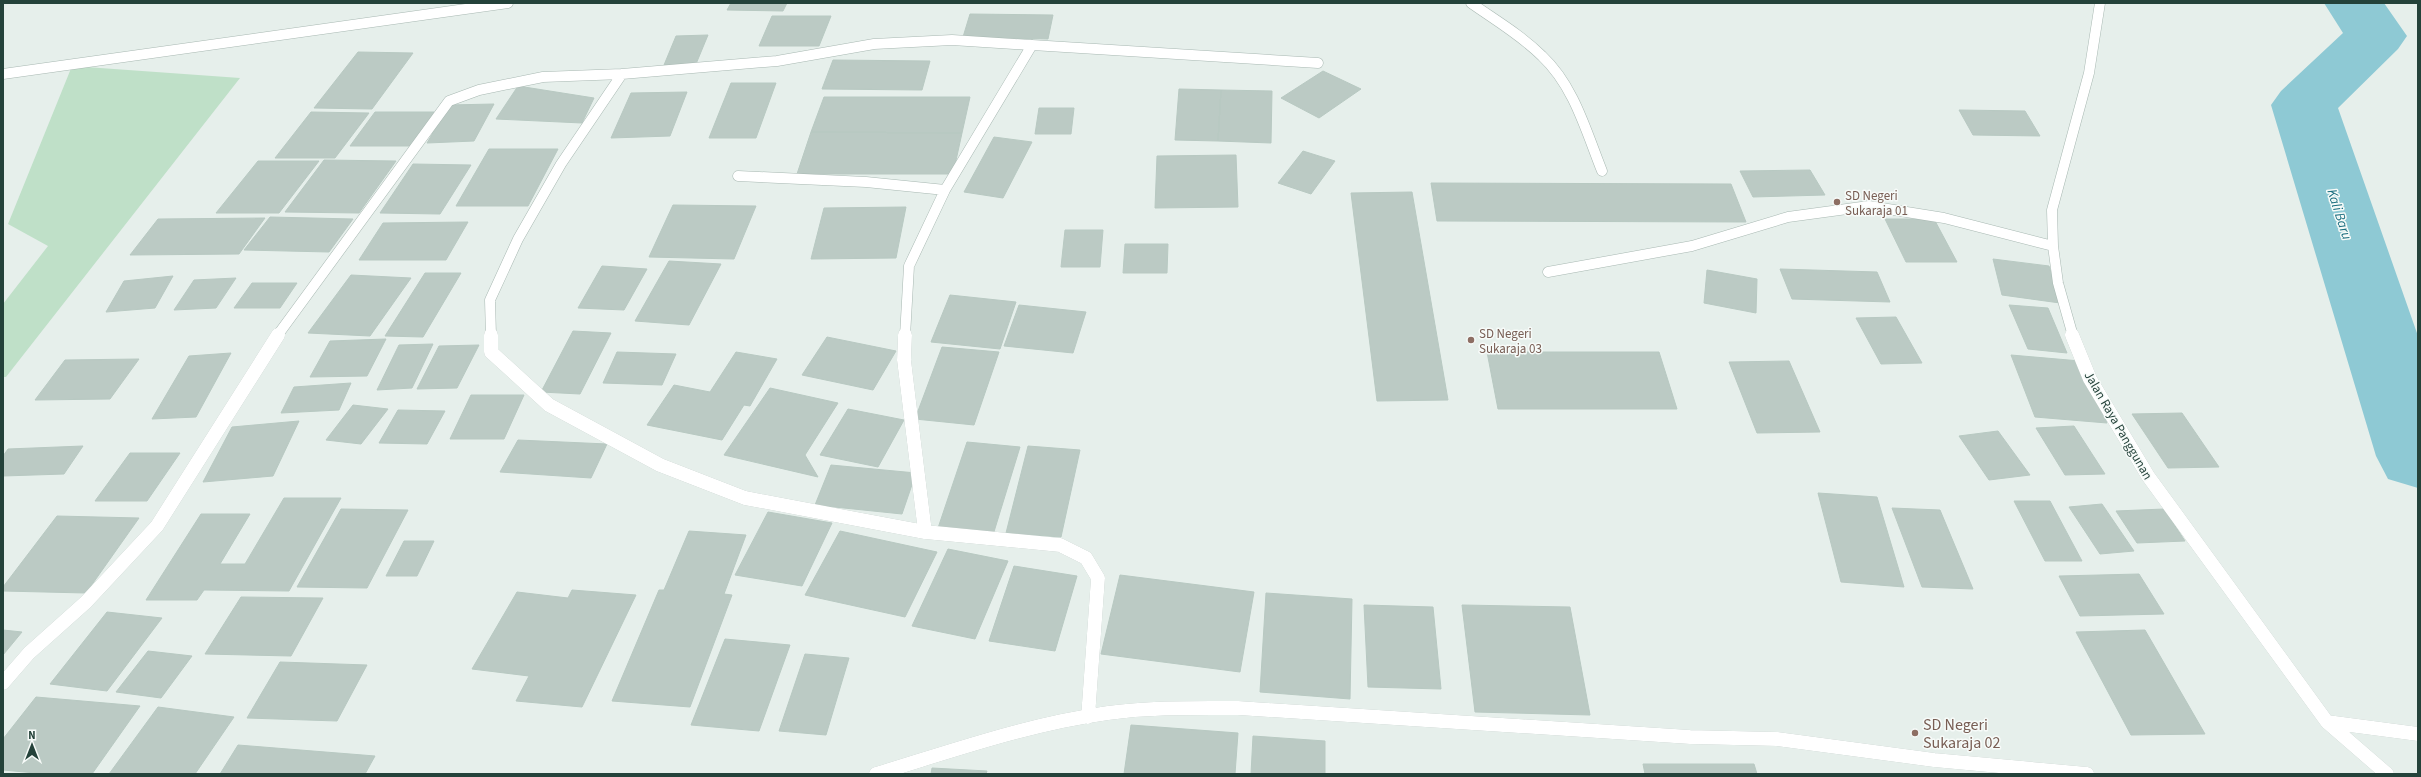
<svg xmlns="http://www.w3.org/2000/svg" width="2421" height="777" viewBox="0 0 2421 777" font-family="'Source Sans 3',sans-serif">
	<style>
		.green { fill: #bfe0c8 }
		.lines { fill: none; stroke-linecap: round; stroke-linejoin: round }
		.river { fill: #8ec9d4; fill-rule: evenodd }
		.building { fill: #bbcac4; stroke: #b8c9c2 }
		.minor-far1-casing { stroke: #a8b8b2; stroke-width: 11 }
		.minor-casing { stroke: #a8b8b2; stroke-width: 14 }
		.minor-far1 { stroke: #fff; stroke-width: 10 }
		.minor { stroke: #fff; stroke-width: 14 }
		.education-dot { fill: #8d6e63; stroke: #f7fbf9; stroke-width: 1.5 }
		.labels { text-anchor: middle; stroke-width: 3; stroke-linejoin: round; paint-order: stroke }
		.education-label { font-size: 13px; fill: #785e54; stroke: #f7fbf9; text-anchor: start }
		.street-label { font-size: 13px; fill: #24423a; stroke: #f7fbf9 }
		.water-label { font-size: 14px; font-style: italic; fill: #1c6f80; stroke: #f7fbf9 }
		.near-education-label { font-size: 16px; fill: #785e54; stroke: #f7fbf9; text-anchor: start }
	</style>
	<rect width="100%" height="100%" fill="#e6efeb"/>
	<path class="green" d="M72 66 240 78 6 377H3V304L48 246 8 224Z"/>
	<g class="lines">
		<path class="river" d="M2324 3H2384L2407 36 2398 49 2338 108 2418 336V488L2388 479 2376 456 2271 105 2281 91 2343 33Z"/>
	</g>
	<path class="building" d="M731 3H787L783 11 727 10Z
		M970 14 1053 15 1048 39 963 37Z
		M772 16H831L819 46H759Z
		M708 35 696 64 664 65 676 36Z
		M358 52 413 53 372 109 314 108Z
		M833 60 930 61 922 90 822 89Z
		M1323 71 1361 89 1319 118 1281 98Z
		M731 83H776L756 138H709Z
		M518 86 594 98 582 123 496 119Z
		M1179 89 1221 90 1218 141 1175 140Z
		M1221 90 1272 91 1271 143 1218 141Z
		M687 92 670 136 611 138 631 93Z
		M824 97H970L962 133 811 132Z
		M494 104 474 141 427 143 449 105Z
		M1039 108H1074L1071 134H1035Z
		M1959 110 2025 111 2040 136 1973 135Z
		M311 112 369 113 335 158H275Z
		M375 112H434L411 146H350Z
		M811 132 962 133 953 174H797Z
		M994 137 1032 142 1003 198 964 192Z
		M489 149H558L528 206H456Z
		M1303 151 1335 161 1311 194 1278 183Z
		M1236 155 1238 207 1155 208 1157 156Z
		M324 160 396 161 359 213 285 212Z
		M258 161H319L279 213H216Z
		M413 164 471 165 440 214 380 213Z
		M1810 170 1825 195 1753 197 1740 171Z
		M1431 183 1731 184 1746 222 1437 221Z
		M1412 192 1448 400 1377 401 1351 193Z
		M673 205 756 206 734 259 649 257Z
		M906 207 896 258 811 259 824 208Z
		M270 217 353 219 329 252 244 250Z
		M265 218 239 254 130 255 158 219Z
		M1885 219H1934L1957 262H1906Z
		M468 222 446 260H359L383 223Z
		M1065 230H1103L1100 267H1061Z
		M1125 244H1168L1167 273H1123Z
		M1993 259 2049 266 2060 303 2002 295Z
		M669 261 721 264 689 325 635 321Z
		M602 266 647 269 624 310 578 308Z
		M1780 269 1877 272 1890 302 1792 299Z
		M1707 270 1757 279 1756 313 1704 303Z
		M425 273H461L423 337 385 336Z
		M351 275 411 278 370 336 308 333Z
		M173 276 155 308 106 312 124 281Z
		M236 278 216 308 174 310 194 280Z
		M252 283H297L280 308H234Z
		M950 295 1016 302 1000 349 931 342Z
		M1019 305 1086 312 1073 353 1004 346Z
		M2009 305 2048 308 2067 353 2028 349Z
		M1896 317 1922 363 1881 364 1856 318Z
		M573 331 611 333 580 394 541 392Z
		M827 337 896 351 873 390 802 375Z
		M386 339 367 376 310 377 330 341Z
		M433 344 412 388 377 390 399 345Z
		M479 345 457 388 417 389 439 346Z
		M942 347 999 352 974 425 915 419Z
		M617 352 676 354 662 385 603 383Z
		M736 352 777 359 750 406 744 405 722 440 647 425 674 385 710 392Z
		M1487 352H1659L1677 409H1498Z
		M231 353 196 417 152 419 189 356Z
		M2011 355 2080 361 2107 423 2035 417Z
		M139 359 110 399 35 400 65 360Z
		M1789 361 1820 432 1757 433 1729 362Z
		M351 383 339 410 281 413 294 387Z
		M770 388 838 403 805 455 818 477 724 455Z
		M471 395H524L504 439H450Z
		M353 405 388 409 361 444 326 440Z
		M848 409 904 420 878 467 820 455Z
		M398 410 445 411 427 444 379 443Z
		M2182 413 2219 467 2168 468 2132 414Z
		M299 421 273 476 203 482 232 427Z
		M2074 426 2105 474 2065 475 2036 428Z
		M1998 431 2030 475 1989 480 1959 436Z
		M518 440 607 444 591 478 500 472Z
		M967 442 1020 447 993 535 938 528Z
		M83 446 64 474 3 476V456L8 449Z
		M1028 446 1080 450 1061 537 1006 533Z
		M130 453H180L147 501H95Z
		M831 465 916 473 902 514 815 505Z
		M1818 493 1877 497 1904 587 1841 582Z
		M284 498H341L289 591 204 590 197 600H146L201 514H250L220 564H245Z
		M2014 501H2050L2082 561H2045Z
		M2102 504 2134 551 2100 554 2069 507Z
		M1892 508 1940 510 1973 589 1922 587Z
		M341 509 408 510 367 588 297 587Z
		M2164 509 2185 541 2137 543 2116 511Z
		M768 512 832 523 802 586 735 575Z
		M57 516 139 518 86 593 3 591V587Z
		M689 531 746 535 724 594 732 595 690 707 612 701 659 590H664Z
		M840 531 937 552 905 617 805 595Z
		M404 541H434L417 576H386Z
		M948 549 1008 561 975 639 912 626Z
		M1014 566 1077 576 1055 651 989 641Z
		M2139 574 2164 614 2080 616 2059 576Z
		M1120 575 1254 592 1240 672 1101 654Z
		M572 590 636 595 582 707 516 701 529 676 472 669 517 592 568 598Z
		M1266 593 1352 599 1350 699 1260 692Z
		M241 597 323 598 291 656 205 654Z
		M1364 605 1433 607 1441 689 1368 687Z
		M1462 605 1570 607 1590 715 1475 712Z
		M107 612 162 618 107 691 50 684Z
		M3 630 22 632 3 655Z
		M2145 630 2205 734 2131 735 2076 632Z
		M725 639 790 645 759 731 691 725Z
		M148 651 192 656 161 698 116 692Z
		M805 654 849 658 826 735 779 731Z
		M280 662 367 665 337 721 247 718Z
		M36 697 140 706 92 774H46L3 770V739Z
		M158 707 234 717 195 774H109Z
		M1131 725 1238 733 1235 774H1124Z
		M1253 736 1325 741V774H1251Z
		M238 745 375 756 365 774H220Z
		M1643 764H1754L1757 774H1645Z
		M932 768 987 771 986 774H931Z"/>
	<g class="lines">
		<defs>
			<path id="minor-far1" d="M1471 3C1495 20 1521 35 1542 56 1574 86 1586 131 1602 171
				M3 74 508 3
				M738 176 866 182 945 190
				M1548 272 1692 246 1788 217 1869 206 1944 218 2053 246
				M277 336 449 101 479 90 543 77 622 74 777 61 874 44 952 40 1318 63
				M491 336 490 300 518 239 561 164 622 74
				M905 336 909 266 945 190 1032 45
				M2073 336 2058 283 2053 246 2052 210 2089 73 2100 3"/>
			<path id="minor" d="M491 335V352L549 405 660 465 745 498 925 532 1060 545 1086 558 1098 578 1088 717
				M905 335 904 360 925 532
				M2072 335 2090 379 2148 476 2327 722 2387 774
				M3 683 29 653 86 602 157 526 278 335
				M2327 722 2418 734
				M876 774C952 751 1028 724 1108 713 1151 707 1195 708 1238 708L1690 737 1777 739 1934 760 2087 774"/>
		</defs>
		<use href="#minor-far1" class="minor-far1-casing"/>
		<use href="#minor" class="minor-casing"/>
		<use href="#minor-far1" class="minor-far1"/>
		<use href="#minor" class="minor"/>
	</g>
	<g class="education-dot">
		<circle cx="1837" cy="202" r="4"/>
		<circle cx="1471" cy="340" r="4"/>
		<circle cx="1915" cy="733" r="4"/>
	</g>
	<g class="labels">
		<g class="education-label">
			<text x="1845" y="200">SD Negeri<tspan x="1845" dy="15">Sukaraja 01</tspan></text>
			<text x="1479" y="338">SD Negeri<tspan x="1479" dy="15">Sukaraja 03</tspan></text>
		</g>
		<g class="street-label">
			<text transform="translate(2119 425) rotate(60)" y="5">Jalan Raya Panggunan</text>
		</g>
		<g class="water-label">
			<text transform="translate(2340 214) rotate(72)" y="5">Kali Baru</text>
		</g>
		<g class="near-education-label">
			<text x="1923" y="730">SD Negeri<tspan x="1923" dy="18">Sukaraja 02</tspan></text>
		</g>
	</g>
	<rect width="2421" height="777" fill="none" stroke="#24423a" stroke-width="8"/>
	<g transform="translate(32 745)" stroke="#f7fbf9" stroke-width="3" paint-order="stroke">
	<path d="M0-3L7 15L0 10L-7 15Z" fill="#24423a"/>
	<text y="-6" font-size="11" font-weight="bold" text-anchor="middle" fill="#24423a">N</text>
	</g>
</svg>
